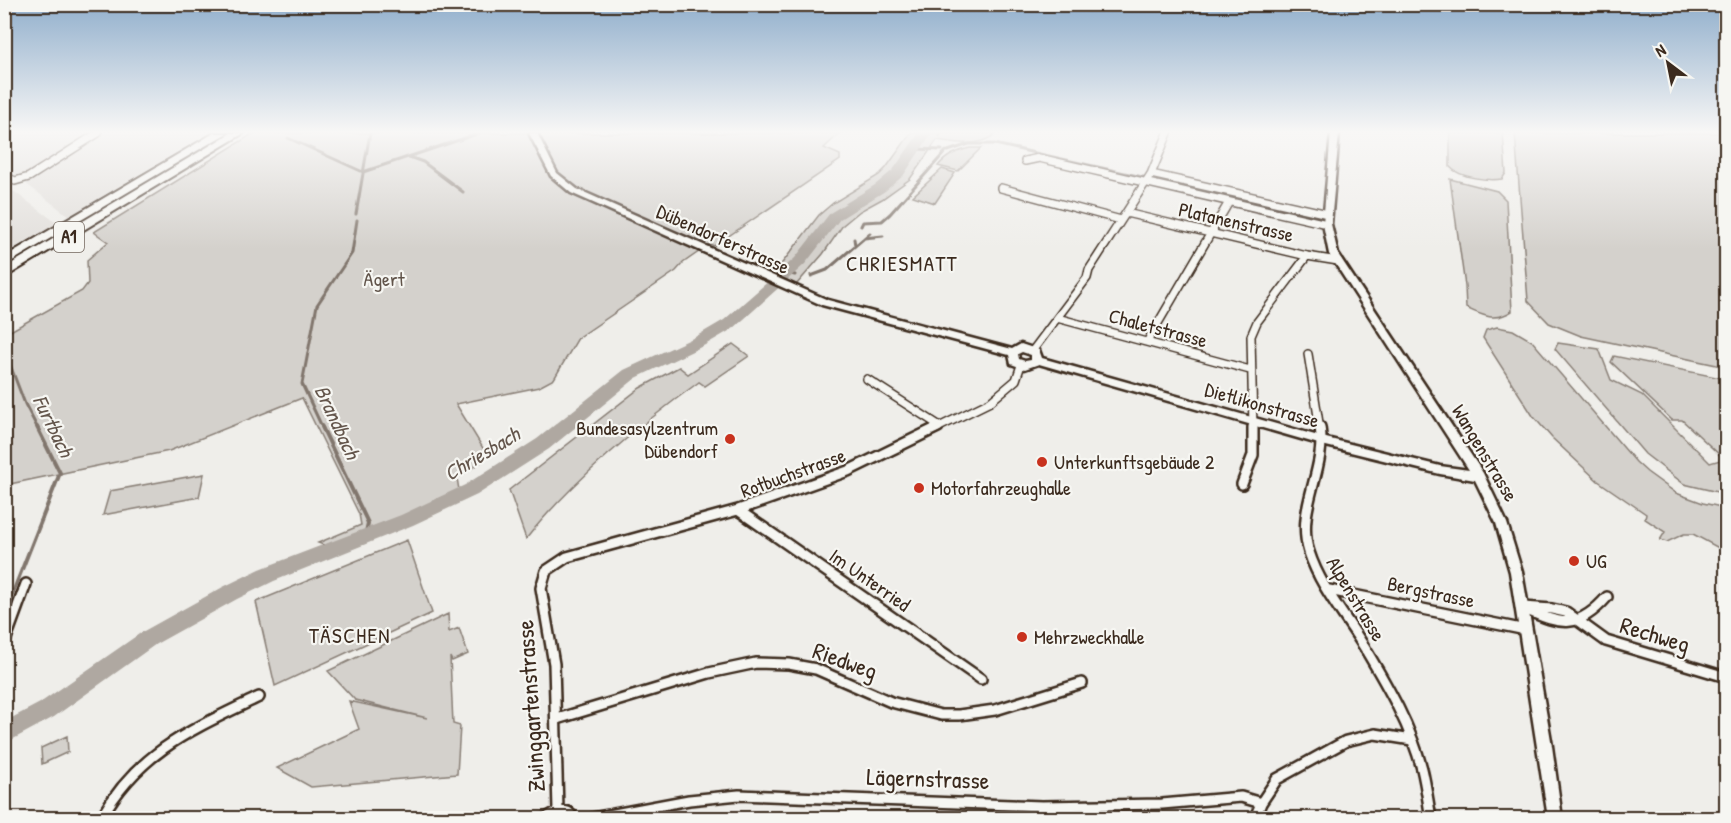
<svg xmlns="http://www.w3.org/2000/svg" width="1731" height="823" viewBox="0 0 1731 823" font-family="'Patrick Hand',sans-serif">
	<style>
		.built { fill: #e2dfdb }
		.green { fill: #d4d1cc; stroke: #887e75; stroke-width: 1.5 }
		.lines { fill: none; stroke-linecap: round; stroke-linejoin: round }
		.stream-far1 { stroke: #81766d; stroke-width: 3 }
		.stream { stroke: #81766d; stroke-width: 4 }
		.river { fill: #afa8a1; fill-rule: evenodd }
		.street-far1-casing { stroke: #3b2a1e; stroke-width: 10 }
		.street-casing { stroke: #3b2a1e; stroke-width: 14 }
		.secondary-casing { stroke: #3b2a1e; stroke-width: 5 }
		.highway-casing { stroke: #3b2a1e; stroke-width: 4 }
		.street-far1 { stroke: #f6f6f2; stroke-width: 7 }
		.street { stroke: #f6f6f2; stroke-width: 9 }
		.secondary { fill: #f6f6f2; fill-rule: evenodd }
		.highway { fill: #f6f6f2; fill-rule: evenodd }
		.poi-dot { fill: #c8321e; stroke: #f6f6f2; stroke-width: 2 }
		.labels { text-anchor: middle; stroke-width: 4.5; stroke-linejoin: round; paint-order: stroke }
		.shield { fill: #f6f6f2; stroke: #73675e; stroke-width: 1.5 }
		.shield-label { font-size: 18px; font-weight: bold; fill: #3b2a1e }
		.street-label { font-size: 20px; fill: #3b2a1e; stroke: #f6f6f2 }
		.park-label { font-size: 20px; fill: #61544a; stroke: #f6f6f2 }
		.poi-label { font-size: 20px; fill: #3b2a1e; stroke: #f6f6f2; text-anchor: start }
		.neighbourhood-label { font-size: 21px; letter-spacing: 1.5px; fill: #3b2a1e; stroke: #f6f6f2 }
		.water-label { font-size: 21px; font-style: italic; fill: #64564c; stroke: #f6f6f2 }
		.near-street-label { font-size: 24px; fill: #3b2a1e; stroke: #f6f6f2 }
	</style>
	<rect width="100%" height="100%" fill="#efeeea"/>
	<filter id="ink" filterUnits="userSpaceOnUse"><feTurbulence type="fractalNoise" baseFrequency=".0167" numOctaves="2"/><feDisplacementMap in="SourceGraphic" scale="12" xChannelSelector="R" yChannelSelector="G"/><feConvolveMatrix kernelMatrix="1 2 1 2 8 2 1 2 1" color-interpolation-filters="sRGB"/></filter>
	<g filter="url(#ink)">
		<path class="built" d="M4 133H208L69 216 5 168Z
			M5 185 57 223 5 253H4Z"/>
		<path class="green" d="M254 133H840L824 148 840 155V160L714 246 710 244 683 263 676 271 578 338 554 379 539 387 456 404 486 453 484 460 457 478 459 490 395 520 326 546 318 543 361 525 359 514 302 398 169 451 5 485V334L82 291 88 283 87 260 108 242 94 232Z
			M911 133H940L939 137 942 133H996C981 148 955 143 937 140L910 179 882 199 860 211 843 225 823 254 796 285 770 273 776 271 819 215 833 203 879 175 886 168Z
			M1450 133H1503L1506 173 1502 179C1488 181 1460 178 1450 167Z
			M1515 133H1726V367L1581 336 1549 323 1528 301Z
			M970 148H981L958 171 938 166C947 155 958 151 970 148Z
			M942 169 955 173 935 203 913 196Z
			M1450 179 1497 191 1506 200 1512 311C1495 322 1483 316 1466 308L1465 286Z
			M1497 327 1513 330 1532 341 1636 462 1647 472 1676 493 1703 503 1726 508V552L1693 534H1684L1667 542 1660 540 1665 532 1645 519 1646 514 1598 481 1552 438 1533 416 1483 338 1486 330Z
			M1558 343 1599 349 1611 380 1642 395 1710 463 1724 459 1682 420H1672L1611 362 1614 356 1726 379V494L1684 484 1645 454 1555 349Z
			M733 344 749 356 705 386 699 382C641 424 570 483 526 539L509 490 640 388 679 367 688 374Z
			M204 474 199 497 103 515 110 491Z
			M407 540 432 613 275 686 256 602Z
			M448 614 449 632 459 628 468 654 452 661 450 657 453 724 460 726 457 774 311 787 277 768 359 729 349 701 427 718 355 700 328 671Z
			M67 736 68 752 42 764 41 748Z"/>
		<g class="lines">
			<path class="stream-far1" d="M288 138 363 172 480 133
				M917 149 942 150
				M948 151 969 144H995L1321 217
				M409 157 423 162 463 192
				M356 214 370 133
				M861 226 863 222 882 221 890 214 946 151
				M864 238 883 236
				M854 239 855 245
				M786 273 795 275
				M811 276 827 270 870 233
				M4 349 25 404 38 429
				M323 429 302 384 317 305 352 253 357 220"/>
			<path class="stream" d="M322 427 368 523 365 536
				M4 615 60 473 37 427"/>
			<path class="river" d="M919 133H932L903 176 885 191 840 219 805 264 734 328 705 345 636 378 549 449 477 495 413 525 274 581 237 599 156 644 54 717 4 744V722L40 703 142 632 223 587 260 569 401 515 465 485 537 439 624 370 695 337 724 320 795 258 830 213 875 185 893 170Z"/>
			<defs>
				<path id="street-far1" d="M1025 161 1039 158 1327 224
					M1151 174 1328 214
					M4 176 15 181 29 177 98 133
					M1001 188 1121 220
					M1126 213 1307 256 1338 261
					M1057 318 1250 370
					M1147 342 1229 202
					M1033 350 1087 278 1089 270 1151 174 1168 133
					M1308 354 1320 429
					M867 379 940 426
					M935 429 990 402 1016 380 1021 365
					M1253 429 1251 336 1257 322 1307 256"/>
				<path id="street" d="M1320 427C1327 470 1295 509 1309 552 1320 587 1347 618 1366 650 1388 687 1411 727 1422 769 1426 785 1428 802 1431 818
					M1242 484 1253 455V427
					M738 510 981 679
					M1329 590 1526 630
					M1523 607 1552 609 1566 612 1606 641 1726 677
					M1525 609C1561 626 1579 629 1607 597
					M4 644 26 584
					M557 719 709 673 756 663 789 664 816 669 891 702 941 715H959L995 710 1082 683
					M558 810 554 664 541 588 546 571 567 557 738 510 848 471 938 427
					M101 818C139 751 193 729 259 697
					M546 818 560 810 568 812 574 818
					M593 818 689 800 739 795 1042 806 1162 804 1241 797 1261 803
					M1041 818 1042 806
					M1255 818 1261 803 1277 779 1346 741 1375 734 1412 740"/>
				<path id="secondary" d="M529 133H537L557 173 577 189 828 300 1012 349 1021 344 1039 350 1042 358 1322 437 1440 466 1469 470 1329 254 1323 224 1331 133H1339L1331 224 1338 254 1483 473 1507 523 1522 572 1552 746 1562 818H1548L1510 572 1496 523 1475 480 1440 474 1322 445 1039 364 1025 369 1011 364 1009 355 822 305 571 193 551 176ZM1022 352 1031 355V360L1025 361 1019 359 1018 354Z"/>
				<path id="highway" d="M214 133H227L4 266V257Z
					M231 133H244L4 278V268Z"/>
			</defs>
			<use href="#street-far1" class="street-far1-casing"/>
			<use href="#street" class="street-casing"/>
			<use href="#secondary" class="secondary-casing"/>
			<use href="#highway" class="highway-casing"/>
			<use href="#street-far1" class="street-far1"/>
			<use href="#street" class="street"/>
			<use href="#secondary" class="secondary"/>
			<use href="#highway" class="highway"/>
		</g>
	</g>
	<linearGradient id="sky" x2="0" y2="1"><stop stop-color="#91afcc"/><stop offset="0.53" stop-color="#f8f7f6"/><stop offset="1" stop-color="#f8f7f6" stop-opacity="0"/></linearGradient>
	<rect width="1731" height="249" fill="url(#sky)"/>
	<g class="poi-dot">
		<circle cx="730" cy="439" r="6"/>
		<circle cx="1042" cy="462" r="6"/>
		<circle cx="919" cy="488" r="6"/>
		<circle cx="1574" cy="561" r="6"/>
		<circle cx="1022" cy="637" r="6"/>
	</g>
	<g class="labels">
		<rect class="shield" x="54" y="222" width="30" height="30" rx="4.5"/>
		<g class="shield-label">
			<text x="69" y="243">A1</text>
		</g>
		<g class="street-label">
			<text transform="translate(1236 222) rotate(13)" y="7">Platanenstrasse</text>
			<text transform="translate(723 239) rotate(24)" y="7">Dübendorferstrasse</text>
			<text transform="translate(1158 328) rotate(15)" y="7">Chaletstrasse</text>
			<text transform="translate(1262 405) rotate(16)" y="7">Dietlikonstrasse</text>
			<text transform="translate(1485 453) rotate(59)" y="7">Wangenstrasse</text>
			<text transform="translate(793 473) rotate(-20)" y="7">Rotbuchstrasse</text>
			<text transform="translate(870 580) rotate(35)" y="7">Im Unterried</text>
			<text transform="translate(1431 592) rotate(12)" y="7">Bergstrasse</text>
			<text transform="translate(1356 599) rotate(59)" y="7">Alpenstrasse</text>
		</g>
		<g class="park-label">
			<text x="384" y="286">Ägert</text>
		</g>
		<g class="poi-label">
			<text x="718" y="435" text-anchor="end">Bundesasylzentrum<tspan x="718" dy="23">Dübendorf</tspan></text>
			<text x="1054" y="469">Unterkunftsgebäude 2</text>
			<text x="931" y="495">Motorfahrzeughalle</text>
			<text x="1586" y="568">UG</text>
			<text x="1034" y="644">Mehrzweckhalle</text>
		</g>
		<g class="neighbourhood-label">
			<text x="902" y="271">CHRIESMATT</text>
			<text x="350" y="643">TÄSCHEN</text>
		</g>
		<g class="water-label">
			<text transform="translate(337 422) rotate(65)" y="7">Brandbach</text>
			<text transform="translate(53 426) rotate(64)" y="7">Furtbach</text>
			<text transform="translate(482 454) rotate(-31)" y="7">Chriesbach</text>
		</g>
		<g class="near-street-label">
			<text transform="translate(1655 635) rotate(17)" y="8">Rechweg</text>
			<text transform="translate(845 661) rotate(20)" y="8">Riedweg</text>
			<text transform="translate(531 706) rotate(-94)" y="8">Zwinggartenstrasse</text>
			<text transform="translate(928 779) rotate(2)" y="8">Lägernstrasse</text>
		</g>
	</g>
	<rect width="1731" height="823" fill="none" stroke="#f6f6f2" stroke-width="24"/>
	<rect x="12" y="12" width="1707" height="799" fill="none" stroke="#3b2a1e" stroke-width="2" filter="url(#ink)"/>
	<g transform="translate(1668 63) rotate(328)" stroke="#f6f6f2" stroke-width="4.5" paint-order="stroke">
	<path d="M0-4.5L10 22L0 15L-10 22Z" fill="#3b2a1e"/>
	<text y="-9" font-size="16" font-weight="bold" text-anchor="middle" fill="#3b2a1e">N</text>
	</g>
</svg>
